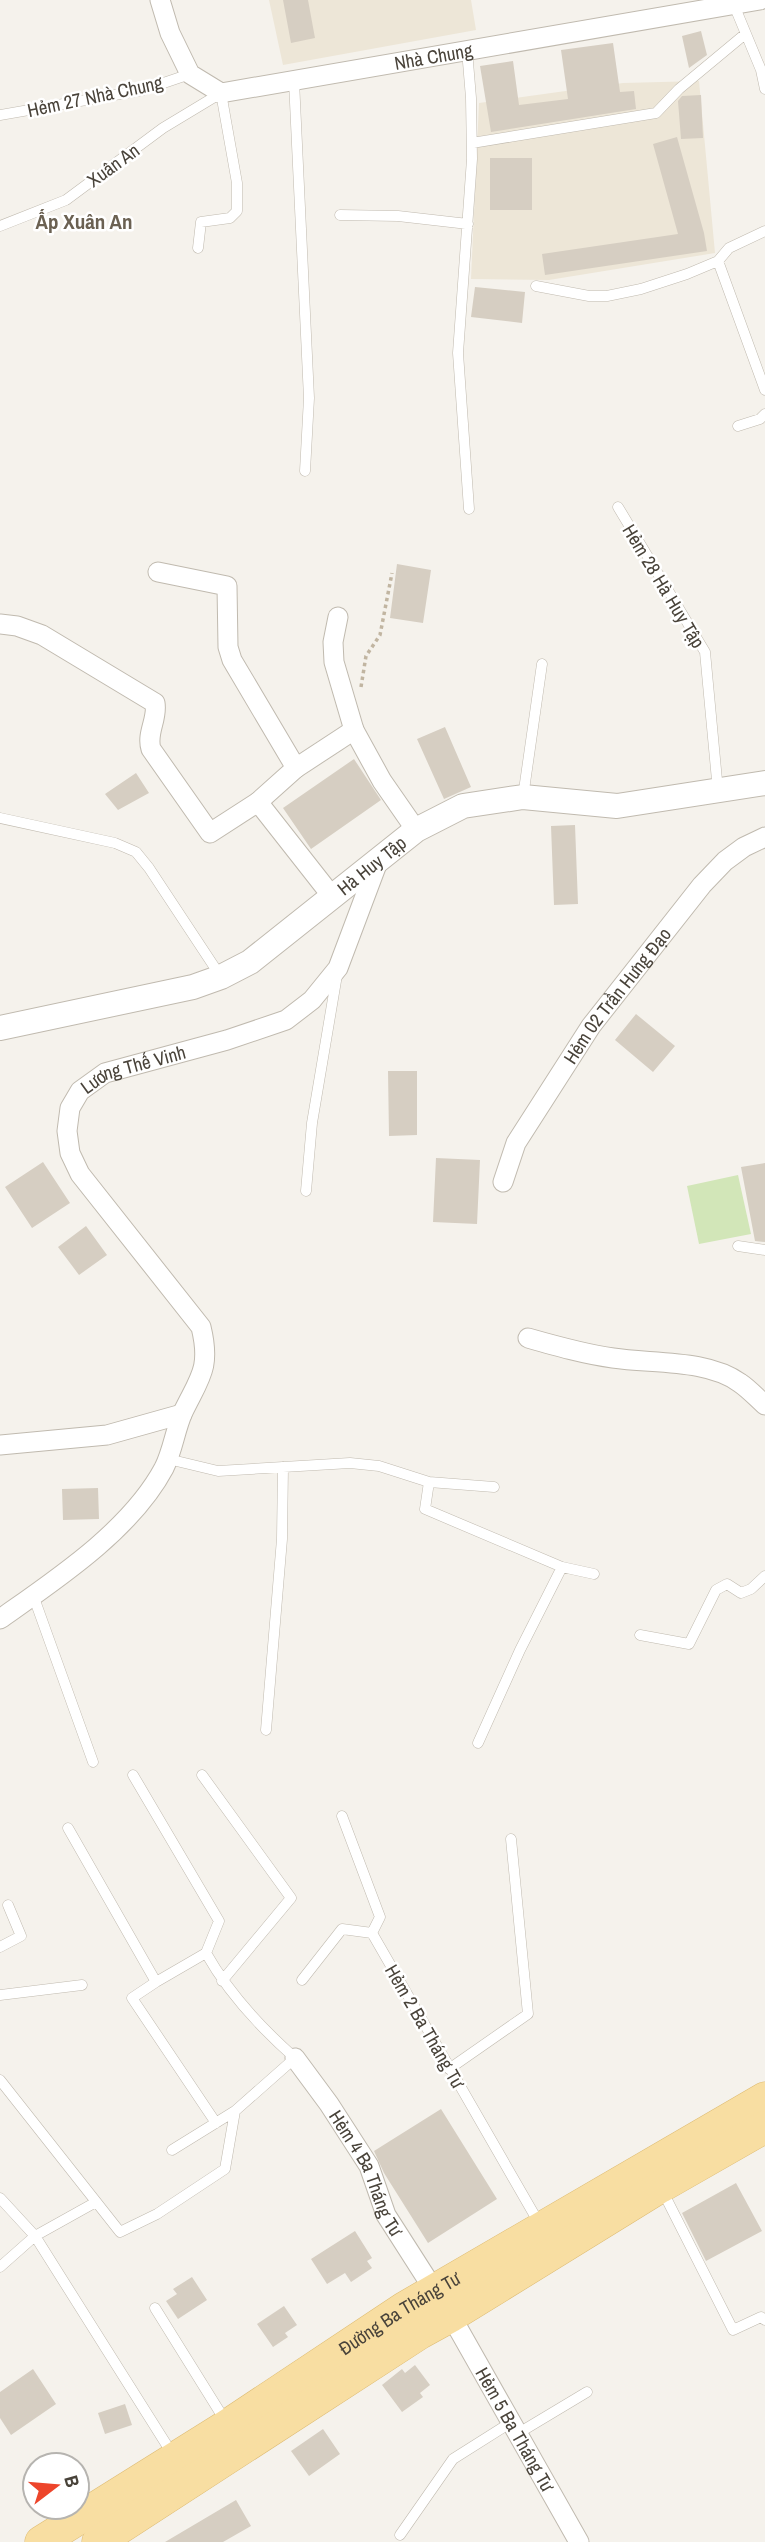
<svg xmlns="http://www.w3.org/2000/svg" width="765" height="2542" viewBox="0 0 765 2542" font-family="'Archivo Narrow',sans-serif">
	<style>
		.education { fill: #ede6d7 }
		.garden { fill: #d2e6b8 }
		.building { fill: #d6cec2 }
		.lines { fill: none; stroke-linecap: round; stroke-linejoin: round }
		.service-casing { stroke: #c0baaf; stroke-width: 11 }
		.minor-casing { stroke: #c0baaf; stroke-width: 21 }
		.tertiary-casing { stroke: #c0baaf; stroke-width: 26 }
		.primary-casing { stroke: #ddbb72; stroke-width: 33 }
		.path { stroke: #c1b5a1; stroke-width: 3.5; stroke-dasharray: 3.5 3.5; stroke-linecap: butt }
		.service { stroke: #fff; stroke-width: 10 }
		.minor { stroke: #fff; stroke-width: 19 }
		.tertiary { stroke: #fff; stroke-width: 24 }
		.primary { stroke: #f8dea2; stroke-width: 32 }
		.labels { text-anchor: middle; stroke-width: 5; stroke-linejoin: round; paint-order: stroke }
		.street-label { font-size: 19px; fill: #49433a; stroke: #fff }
		.neighbourhood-label { font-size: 21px; font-weight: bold; fill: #6b6152; stroke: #fff }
	</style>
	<rect width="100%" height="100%" fill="#f5f2ec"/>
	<path class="education" d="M269 0H471L476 30 283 65Z
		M699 81 715 253 549 280 471 279 479 103 623 83Z"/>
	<path class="garden" d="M738 1175 751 1234 699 1244 687 1186Z"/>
	<path class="building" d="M283 0H308L315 38 291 43Z
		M701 31 707 55 689 68 682 36Z
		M613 43 620 92 634 91 636 109 491 132 480 66 513 61 519 105 568 99 561 50Z
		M701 95 703 138 681 139 678 101 682 96Z
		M677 137 704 233 707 251 545 275 542 254 678 234 653 144Z
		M490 158H532V210H490Z
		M475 287 525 292 522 323 471 317Z
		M397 564 431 570 423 623 390 618Z
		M445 727 471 787 444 799 417 739Z
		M354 759 381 800 311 849 283 808Z
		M136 773 149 793 118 810 105 794Z
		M575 825 578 904 554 905 551 826Z
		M636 1014 675 1046 653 1072 615 1040Z
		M388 1071H417V1135L389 1136Z
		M436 1158 480 1160 477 1224 433 1222Z
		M43 1162 70 1203 32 1228 5 1187Z
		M765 1163V1242L755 1241 741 1167Z
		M86 1226 107 1255 79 1275 58 1247Z
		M98 1488 99 1519 63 1520 62 1489Z
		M441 2109 497 2199 428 2243 384 2173 374 2151Z
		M736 2183 762 2231 706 2261 682 2213Z
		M355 2231 372 2258 367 2261 372 2268 351 2282 345 2273 327 2284 311 2259Z
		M192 2277 207 2300 178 2319 166 2301 177 2294 173 2289Z
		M284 2306 297 2325 285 2333 288 2337 273 2347 257 2324Z
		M415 2365 430 2385 420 2393 423 2397 402 2412 382 2385 402 2369 405 2373Z
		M33 2369 56 2404 11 2435 0 2418V2392Z
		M125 2404 132 2425 105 2434 98 2413Z
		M323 2429 340 2454 309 2476 291 2451Z
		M236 2500 251 2526 223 2542H165Z"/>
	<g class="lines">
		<defs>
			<path id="service" d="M734 5 761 70 765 89
				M467 50 471 98 472 159 458 353 469 509
				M294 81 309 398 305 471
				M0 115 143 90 190 74
				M472 143 656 113 679 89 744 35
				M340 215 398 216 468 224
				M0 226 66 200 163 128 221 93 237 183V211L230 218 201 222 198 248
				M718 261 765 390
				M536 286 589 296H607L641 289 687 274 718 261 729 248 765 231
				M738 426 760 419 765 414
				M618 507 705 652 718 791
				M523 797 542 664
				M0 818 115 843 136 852 149 868 221 977
				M306 1191 312 1123 337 975
				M738 1246 765 1250
				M168 1459 218 1471 350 1463 379 1466 429 1482 425 1509 562 1567 594 1574
				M429 1482 494 1487
				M33 1595 93 1762
				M640 1635 689 1644 716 1590 727 1584 741 1593 751 1589 765 1576
				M266 1730 282 1539 283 1467
				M478 1743 520 1650 562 1567
				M202 1775 291 1898 222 1981
				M342 1816 380 1917 372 1933 539 2223
				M68 1828 156 1982 206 1953 219 1921 133 1775
				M0 1947 21 1936 8 1905
				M302 1980 342 1929 372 1933
				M156 1982 132 1998 216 2123
				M0 1995 82 1985
				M449 2069 528 2014 511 1839
				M0 2080 120 2232 157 2214 225 2169 235 2111
				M172 2150 235 2111 295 2058C260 2027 229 1994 206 1953
				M662 2190 733 2330 761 2317 765 2320
				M0 2198 35 2236 173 2455
				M0 2267 35 2236 96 2202
				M155 2308 226 2422
				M517 2434 587 2392
				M400 2535 453 2459 510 2423"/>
			<g id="minor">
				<path id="s1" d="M160 0 170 33 190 74 221 93 760 0"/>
				<path d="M338 617 333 642 334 662 354 730 382 781 416 830"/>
				<path d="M0 624 17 626 42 635 155 703C158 719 146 733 151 749L210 833 258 802 296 768 232 660 228 647 227 586 158 572"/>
				<path d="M296 768 354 730"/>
				<path d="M258 802 331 895"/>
				<path id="s2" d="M503 1182 516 1143 591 1026 702 885 725 861 744 847 765 837"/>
				<path d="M528 1338C556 1346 584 1354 613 1358 652 1364 707 1359 740 1383 749 1389 757 1398 765 1405"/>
				<path d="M0 1445 107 1435 182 1414"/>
				<path id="s3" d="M0 1619C57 1579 131 1530 164 1468 173 1450 175 1430 183 1412 200 1377 211 1368 201 1327L80 1174 70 1153 67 1131 70 1108 80 1091 105 1073 227 1040 286 1020 312 1000 338 968 379 859"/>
				<path id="s4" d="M295 2058 329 2104 369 2166 386 2215 434 2290"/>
				<path id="s5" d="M451 2316 579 2542"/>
			</g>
			<g id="tertiary">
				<path id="s6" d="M0 1028 193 987 221 977 250 962 416 830 463 806 523 797 617 806 765 783"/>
			</g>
			<g id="primary">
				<path id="s7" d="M41 2542 228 2425 404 2308 765 2098"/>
				<path d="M98 2542 420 2333 451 2316 660 2187 765 2127"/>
			</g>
		</defs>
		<use href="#service" class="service-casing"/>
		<use href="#minor" class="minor-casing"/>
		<use href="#tertiary" class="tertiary-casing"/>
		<use href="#primary" class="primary-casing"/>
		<path class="path" d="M361 687 366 656 380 635 392 573"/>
		<use href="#service" class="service"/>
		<use href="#minor" class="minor"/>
		<use href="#tertiary" class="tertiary"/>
		<use href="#primary" class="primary"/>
	</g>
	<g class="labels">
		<g class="street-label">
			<text dy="7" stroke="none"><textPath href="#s1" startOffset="332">Nhà Chung</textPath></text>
			<text transform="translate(95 96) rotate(-12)" y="7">Hẻm 27 Nhà Chung</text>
			<text transform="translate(113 165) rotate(-36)" y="7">Xuân An</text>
			<text transform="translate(664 586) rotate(59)" y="7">Hẻm 28 Hà Huy Tập</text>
			<text dy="7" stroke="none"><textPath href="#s6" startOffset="415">Hà Huy Tập</textPath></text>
			<text dy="7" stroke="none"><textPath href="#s2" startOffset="220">Hẻm 02 Trần Hưng Đạo</textPath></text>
			<text dy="7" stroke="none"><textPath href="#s3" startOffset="716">Lương Thế Vinh</textPath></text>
			<text transform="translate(425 2026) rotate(60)" y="7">Hẻm 2 Ba Tháng Tư</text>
			<text dy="7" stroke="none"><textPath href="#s4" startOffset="136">Hẻm 4 Ba Tháng Tư</textPath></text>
			<text dy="7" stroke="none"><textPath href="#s7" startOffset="425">Đường Ba Tháng Tư</textPath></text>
			<text dy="7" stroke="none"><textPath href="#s5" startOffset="130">Hẻm 5 Ba Tháng Tư</textPath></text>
		</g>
		<g class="neighbourhood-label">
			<text x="84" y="229">Ấp Xuân An</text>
		</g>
	</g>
	<g transform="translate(56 2486) rotate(74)"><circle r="33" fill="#ffffff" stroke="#b6b4b0" stroke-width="2"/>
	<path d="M0-5L12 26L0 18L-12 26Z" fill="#ed452b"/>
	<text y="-10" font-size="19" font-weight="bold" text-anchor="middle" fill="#49433a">B</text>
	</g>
</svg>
